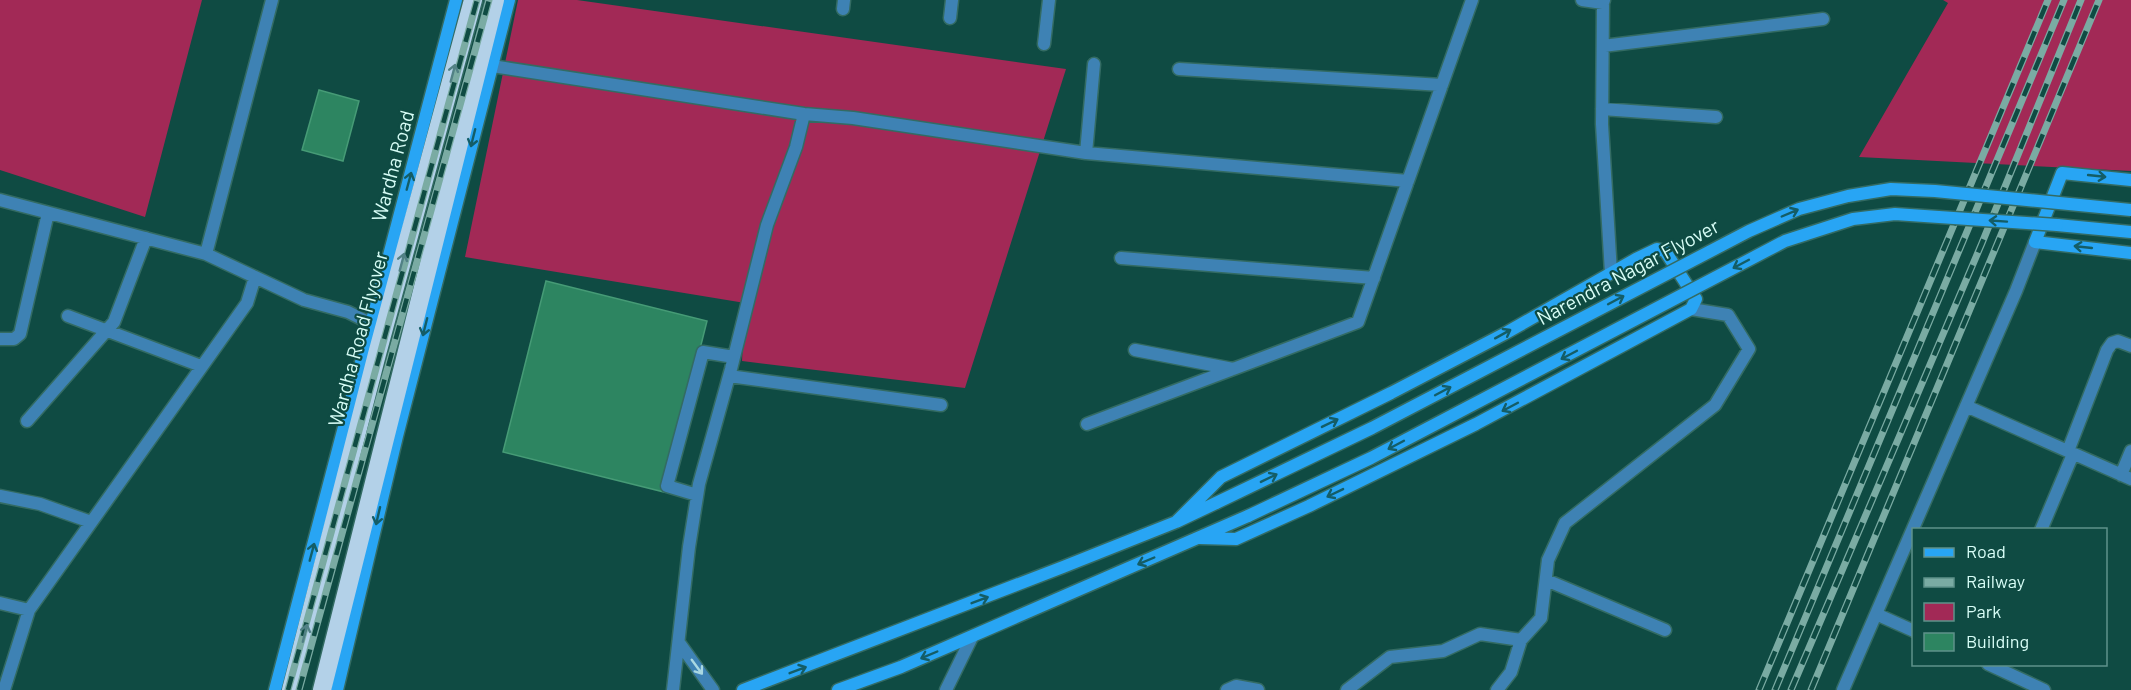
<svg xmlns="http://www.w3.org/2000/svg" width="2131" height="690" viewBox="0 0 2131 690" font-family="Barlow,sans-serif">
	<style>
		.green { fill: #a22956 }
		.building { fill: #2d8561; stroke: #469b76; stroke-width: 1.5 }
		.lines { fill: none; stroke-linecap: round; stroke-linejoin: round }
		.street-casing { stroke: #336b63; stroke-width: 15 }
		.secondary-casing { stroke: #336b63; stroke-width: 15 }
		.highway-casing { stroke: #336b63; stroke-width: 21 }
		.street { stroke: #3e82b4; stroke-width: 12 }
		.secondary { stroke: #28a5f4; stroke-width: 12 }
		.highway { stroke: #b3d1e8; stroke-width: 18 }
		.rail-casing { stroke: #7aaba3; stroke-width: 7 }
		.rail { stroke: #0f4b43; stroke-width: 4.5; stroke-dasharray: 14; stroke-linecap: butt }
		.secondary-bridge-casing { stroke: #336b63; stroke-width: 15; stroke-linecap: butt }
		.secondary-bridge { stroke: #28a5f4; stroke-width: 12 }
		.oneway { stroke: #518185 }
		.oneway2 { stroke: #145d66 }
		.oneway3 { stroke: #a9d8e2 }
		.labels { text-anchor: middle; stroke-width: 4.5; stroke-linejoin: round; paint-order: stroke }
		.street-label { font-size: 20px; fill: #d7fdf6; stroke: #0f4b43 }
	</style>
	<rect width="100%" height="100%" fill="#0f4b43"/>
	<path class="green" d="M0 0H202L145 217 0 170Z
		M518 0H577L1066 69 965 388 742 361 745 303 465 257Z
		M1943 0H2131V171L1859 157 1948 3Z"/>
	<path class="building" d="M319 90 359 101 343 161 302 150Z
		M546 281 707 321 664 492 503 452Z"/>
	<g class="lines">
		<defs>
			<path id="street" d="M1582 0 1603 3 1604 0
				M1603 3 1602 124 1611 273
				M843 9 844 0
				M950 18 952 0
				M1044 44 1049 0
				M1603 46 1823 19
				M1094 64 1086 153 1408 181
				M492 66 804 114 853 118 1086 153
				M1179 69 1442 85
				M1602 109 1716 117
				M0 200 206 254 255 277
				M206 254 272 0
				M1121 258 1374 278
				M68 316 201 366
				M0 339H14L20 334 48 213
				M1135 350 1233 369
				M729 376 941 405
				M1966 406 2131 479
				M27 421 114 322 146 238
				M1087 424 1358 322 1472 0
				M2068 451 2107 350 2112 343 2118 341 2131 346
				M2121 475 2131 451
				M697 495 667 486 703 352 734 357
				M0 496 40 504 91 522
				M2041 530 2073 454
				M1546 580 1665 630
				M0 603 29 610 247 303 255 277 304 300 348 312 372 324
				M1876 614 1914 631
				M680 644 713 690
				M1988 664 2044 690
				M4 690 29 610
				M673 690 689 547 699 484 731 369 767 225 796 147 804 114
				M946 690 972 637
				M1227 690 1236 686 1258 690
				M1347 690 1390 657 1443 651 1480 634 1521 640 1541 618 1548 560 1565 523 1715 405 1749 349 1728 315 1691 309
				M1497 690 1511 672 1521 640
				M1843 690 2016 291 2035 242"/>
			<path id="secondary" d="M2131 180 2062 173 2035 242 2131 253
				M2057 225 2131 232
				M1176 522 1221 477 1391 393 1504 334 1636 259 1657 249 1665 251 1696 299 1691 309 1476 424 1309 506 1236 539 1200 538
				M275 690 456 0
				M337 690 397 436 509 0
				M743 690 1063 567 1176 522 1216 503
				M838 690 901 667 1248 516"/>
			<path id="highway" d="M291 690 377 354 473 0
				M322 690 495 0"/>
		</defs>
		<use href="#street" class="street-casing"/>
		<use href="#secondary" class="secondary-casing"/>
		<use href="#highway" class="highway-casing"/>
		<use href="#street" class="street"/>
		<use href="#secondary" class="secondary"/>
		<use href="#highway" class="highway"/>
		<defs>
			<path id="rail" d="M288 690 477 0
				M299 690 489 0
				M1759 690 2048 0
				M1775 690 2064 0
				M1791 690 1982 243 2081 0
				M1811 690 2099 0"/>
		</defs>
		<use href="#rail" class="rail-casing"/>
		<use href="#rail" class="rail"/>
		<defs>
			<path id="secondary-bridge" d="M1216 503 1372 428 1749 231 1799 209 1848 196 1891 189 1935 191 2131 210
				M1248 516 1371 458 1785 241 1853 219 1895 214 2057 225"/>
		</defs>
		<use href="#secondary-bridge" class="secondary-bridge-casing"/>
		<use href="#secondary-bridge" class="secondary-bridge"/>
	</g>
	<defs><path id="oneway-shaft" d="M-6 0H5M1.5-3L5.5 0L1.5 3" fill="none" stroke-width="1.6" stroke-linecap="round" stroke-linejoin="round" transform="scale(1.5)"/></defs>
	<g class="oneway">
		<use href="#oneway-shaft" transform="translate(453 73) rotate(-75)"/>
		<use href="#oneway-shaft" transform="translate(402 262) rotate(-75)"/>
		<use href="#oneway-shaft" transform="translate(305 633) rotate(-76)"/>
	</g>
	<g class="oneway2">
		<use href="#oneway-shaft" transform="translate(473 138) rotate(104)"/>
		<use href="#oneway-shaft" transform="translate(2097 176) rotate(6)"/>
		<use href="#oneway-shaft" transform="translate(409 181) rotate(-75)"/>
		<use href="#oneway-shaft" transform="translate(1790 213) rotate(-23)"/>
		<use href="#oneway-shaft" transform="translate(1998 221) rotate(-176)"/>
		<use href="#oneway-shaft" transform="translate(2083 247) rotate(-174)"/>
		<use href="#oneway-shaft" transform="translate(1741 264) rotate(152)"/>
		<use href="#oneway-shaft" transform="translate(1616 300) rotate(-28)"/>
		<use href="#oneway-shaft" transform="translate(425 327) rotate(104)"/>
		<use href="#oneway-shaft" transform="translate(1503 334) rotate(-29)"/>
		<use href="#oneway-shaft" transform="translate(1569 355) rotate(152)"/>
		<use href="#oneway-shaft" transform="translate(1443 391) rotate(-28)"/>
		<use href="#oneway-shaft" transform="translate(1510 407) rotate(152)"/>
		<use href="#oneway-shaft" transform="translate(1330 423) rotate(-26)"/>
		<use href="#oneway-shaft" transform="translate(1396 445) rotate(152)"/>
		<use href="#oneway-shaft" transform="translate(1269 478) rotate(-26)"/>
		<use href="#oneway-shaft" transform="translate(1335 493) rotate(154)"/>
		<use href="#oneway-shaft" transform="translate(378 516) rotate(103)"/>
		<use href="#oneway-shaft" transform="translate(312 552) rotate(-75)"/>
		<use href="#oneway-shaft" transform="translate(1146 561) rotate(157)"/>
		<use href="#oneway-shaft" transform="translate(980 600) rotate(-21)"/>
		<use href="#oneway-shaft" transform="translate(929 655) rotate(157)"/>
		<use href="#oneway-shaft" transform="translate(798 670) rotate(-21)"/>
	</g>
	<use class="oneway3" href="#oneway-shaft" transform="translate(697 667) rotate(54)"/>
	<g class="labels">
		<g class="street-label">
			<text transform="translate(393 166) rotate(-75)" y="7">Wardha Road</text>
			<text transform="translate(1628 272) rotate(-28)" y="7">Narendra Nagar Flyover</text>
			<text transform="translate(358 339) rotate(-75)" y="7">Wardha Road Flyover</text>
		</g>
	</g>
	<rect x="1912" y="528" width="195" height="138" fill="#0f4b43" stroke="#5f928b" stroke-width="1.5"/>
	<rect x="1924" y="548" width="30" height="9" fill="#28a5f4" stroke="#5f928b" stroke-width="1.5"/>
	<text x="1966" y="558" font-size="18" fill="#d7fdf6">Road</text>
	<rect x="1924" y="578" width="30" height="9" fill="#7aaba3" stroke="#5f928b" stroke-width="1.5"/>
	<text x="1966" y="588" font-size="18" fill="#d7fdf6">Railway</text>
	<rect x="1924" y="603" width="30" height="18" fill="#a22956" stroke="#5f928b" stroke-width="1.5"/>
	<text x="1966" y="618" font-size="18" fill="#d7fdf6">Park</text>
	<rect x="1924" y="633" width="30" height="18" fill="#2d8561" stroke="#5f928b" stroke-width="1.5"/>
	<text x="1966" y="648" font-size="18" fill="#d7fdf6">Building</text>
</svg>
